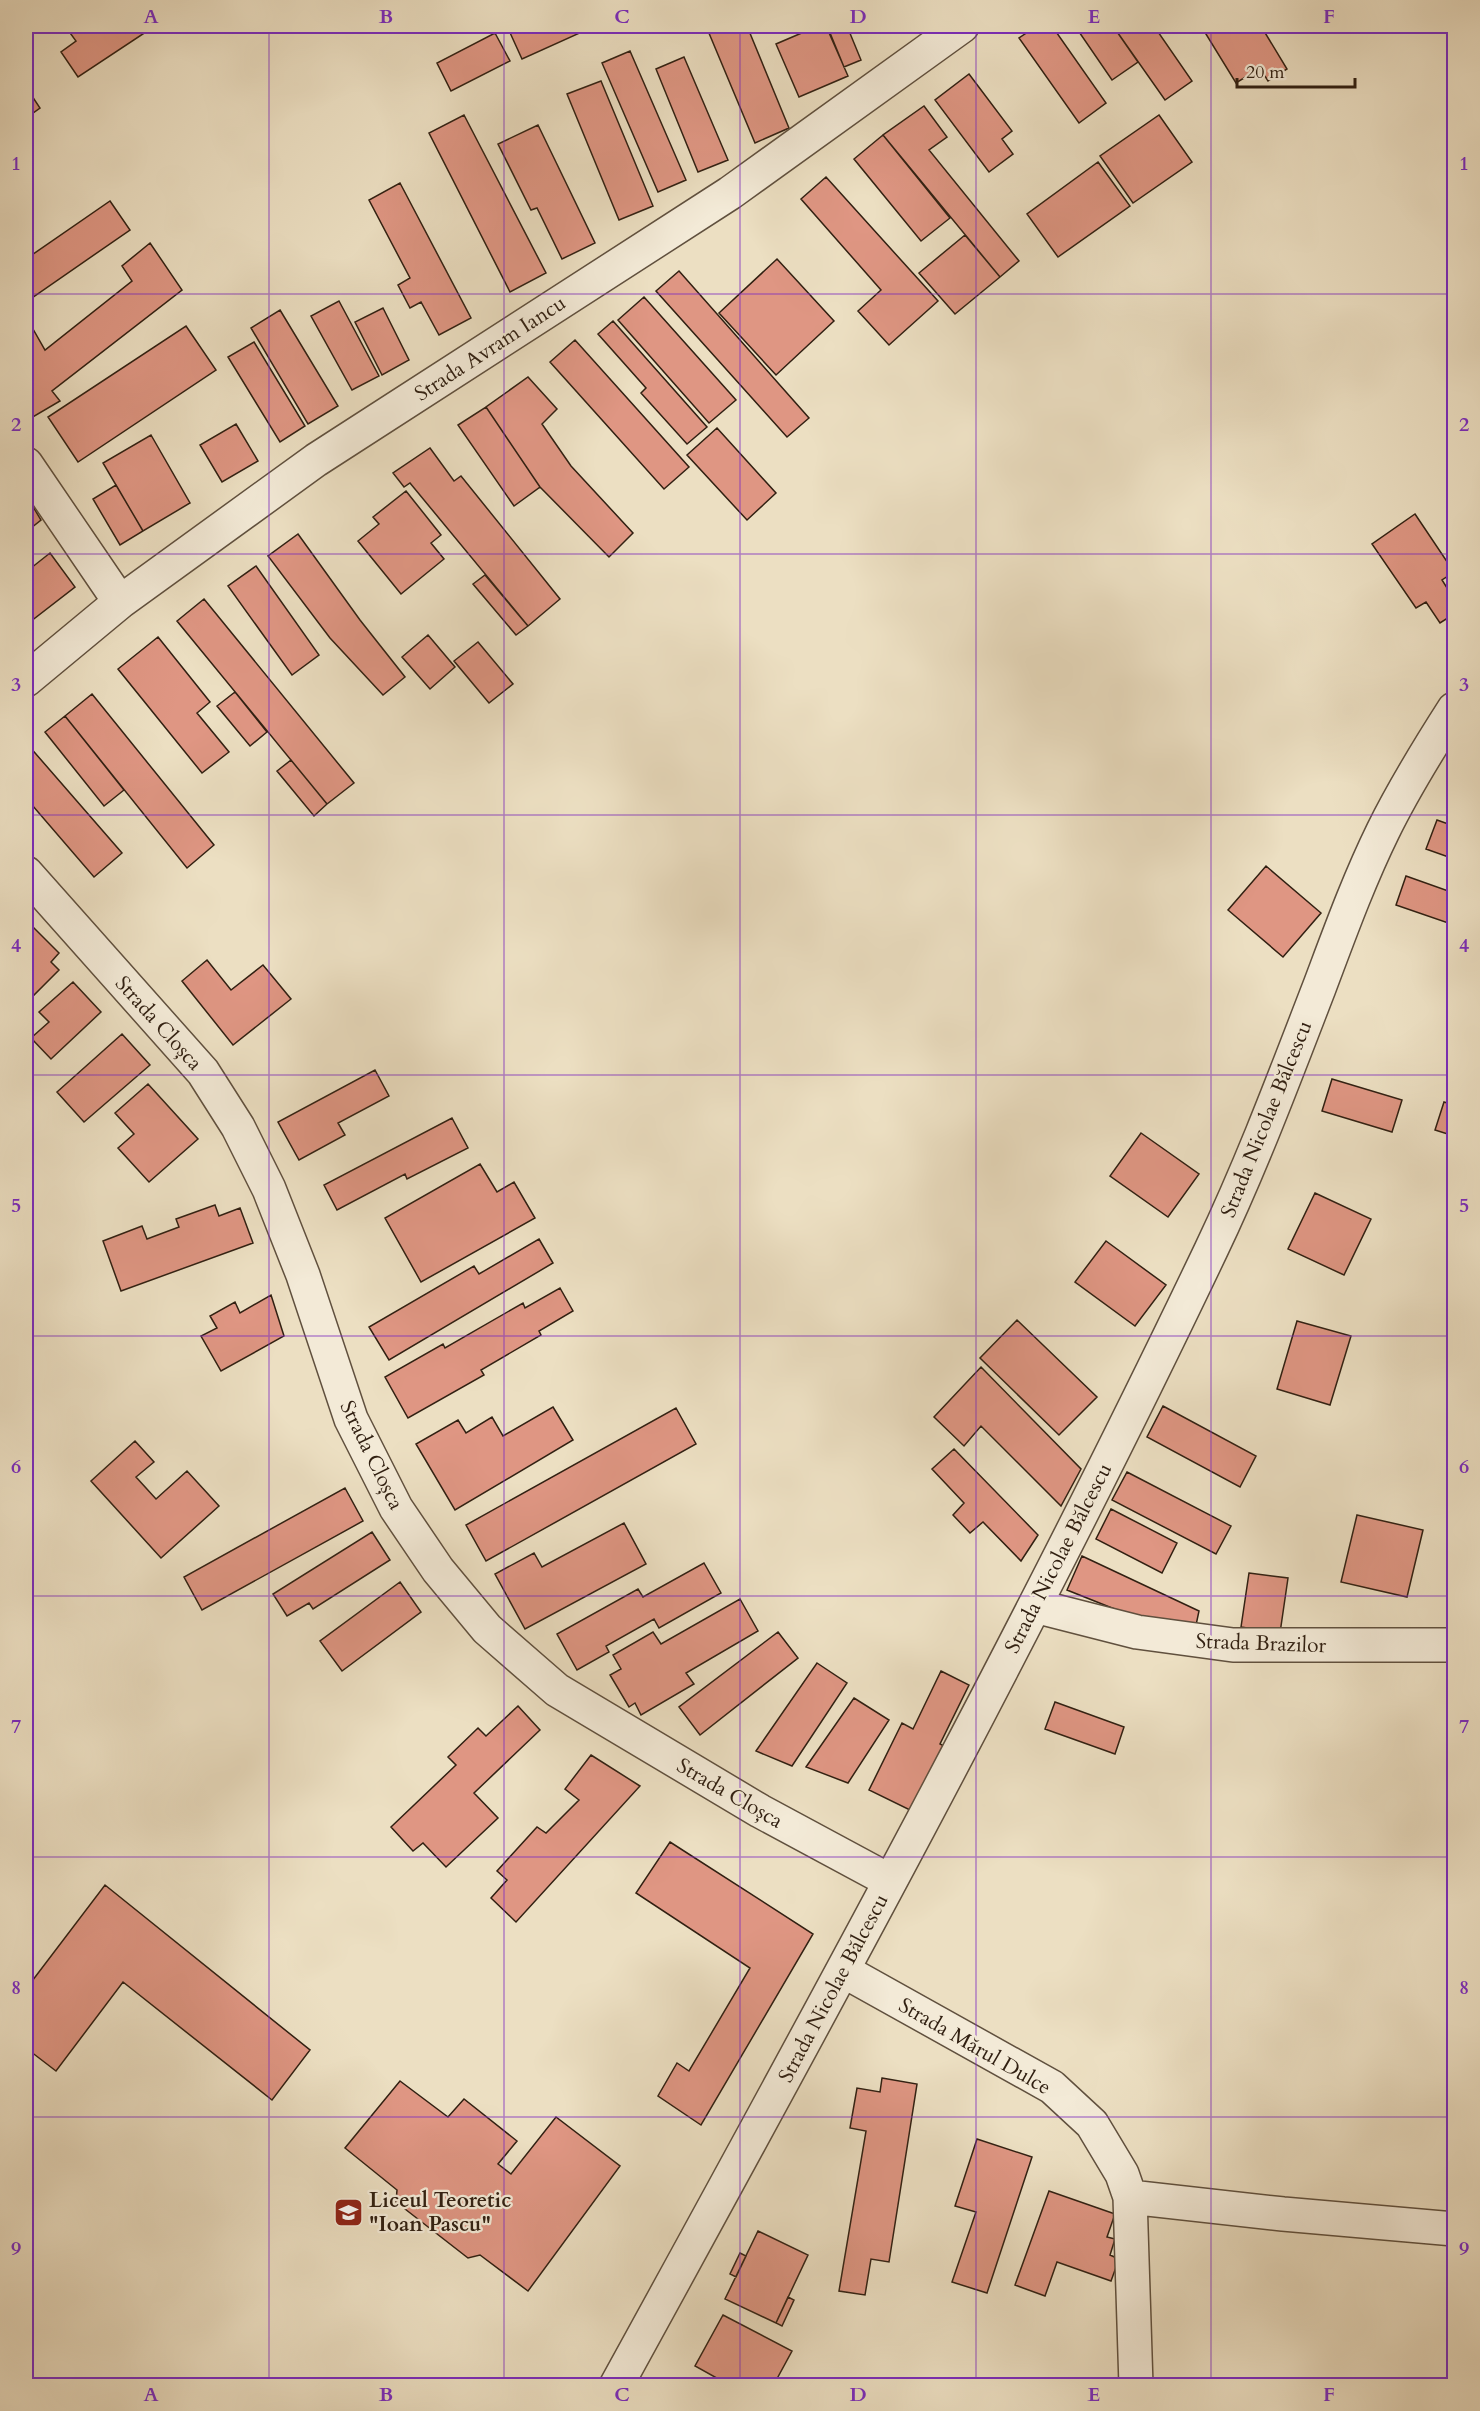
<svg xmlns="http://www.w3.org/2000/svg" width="1480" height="2411" viewBox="0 0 1480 2411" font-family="Cardo,serif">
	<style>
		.building { fill: #df9683; stroke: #312012; stroke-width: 1.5 }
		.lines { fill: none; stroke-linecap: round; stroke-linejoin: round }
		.street-casing { stroke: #60503e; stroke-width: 36 }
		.street { stroke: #f3ead7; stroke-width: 33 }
		.grid { fill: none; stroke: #7b2cbf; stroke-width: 1.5; stroke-opacity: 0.55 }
		.labels { text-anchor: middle; stroke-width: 4.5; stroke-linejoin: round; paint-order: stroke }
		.street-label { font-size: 21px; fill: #312012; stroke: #f3ead7 }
		.poi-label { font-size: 21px; font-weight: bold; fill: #312012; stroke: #f3ead7; text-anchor: start }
		.neatline { fill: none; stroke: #7b2cbf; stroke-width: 2 }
		.grid-label { font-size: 20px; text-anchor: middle; font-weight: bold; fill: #7b2cbf }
	</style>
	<rect width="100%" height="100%" fill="#ecdfc2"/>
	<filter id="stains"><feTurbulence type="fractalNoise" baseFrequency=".00333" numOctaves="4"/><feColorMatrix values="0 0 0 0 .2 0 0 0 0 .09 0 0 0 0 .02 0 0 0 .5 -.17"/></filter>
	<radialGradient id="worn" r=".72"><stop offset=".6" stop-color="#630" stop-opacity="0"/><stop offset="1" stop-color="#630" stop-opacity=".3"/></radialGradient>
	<path class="building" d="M65 26H155L78 77 61 52 76 41Z
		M507 26H579L582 32 522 59Z
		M706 26H747L789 128 755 143Z
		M818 26H826L848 76 799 97 776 44Z
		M835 26H847L861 60 844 67 828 28Z
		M1037 26H1052L1106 103 1079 123 1019 38Z
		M1075 26H1113L1138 62 1112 80Z
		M1113 26H1154L1192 81 1165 100Z
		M1201 26H1261L1287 69 1268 81 1260 68 1236 83Z
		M495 33 510 61 451 91 437 63Z
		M630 51 686 180 658 192 602 63Z
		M684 57 728 160 698 172 656 69Z
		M969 74 1012 131 1002 139 1013 154 989 172 935 100Z
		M601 81 653 206 619 220 567 94Z
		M26 87 40 108 26 118Z
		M924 106 947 137 929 150 1019 261 1000 277 883 135Z
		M464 115 546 273 510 292 429 133Z
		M1159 115 1192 162 1133 203 1100 156Z
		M538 125 595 243 562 259 537 208 531 210 498 144Z
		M883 135 950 218 921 241 854 159Z
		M1098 162 1130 206 1058 257 1027 214Z
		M826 177 938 301 889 345 858 311 881 290 801 199Z
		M400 183 471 318 439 335 421 302 410 308 398 285 410 278 369 200Z
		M110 201 130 230 26 302V259Z
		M965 235 1000 277 955 314 919 273Z
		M150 243 182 290 52 391 60 401 26 421V324L29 322 45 350 132 281 122 266Z
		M777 259 834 321 776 375 719 313Z
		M679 271 809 418 787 437 656 291Z
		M644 297 736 400 709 423 618 320Z
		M339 301 379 376 352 390 311 316Z
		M383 308 409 360 382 375 355 322Z
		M280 310 338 406 308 424 251 328Z
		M613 321 707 427 687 444 641 393 646 388 598 334Z
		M186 326 216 370 78 462 48 417Z
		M575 340 689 467 664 489 550 362Z
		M254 342 305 426 280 442 228 357Z
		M528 377 557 409 542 424 571 466 633 533 609 557 540 487 486 407Z
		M486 407 540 487 514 506 458 425Z
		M236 424 258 461 222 482 200 445Z
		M717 428 776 493 747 520 687 455Z
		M151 435 190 503 143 531 103 463Z
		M430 448 454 481 461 476 560 599 528 626 410 483 404 487 393 473Z
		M116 485 143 531 120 545 93 499Z
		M406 491 441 535 431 543 444 559 401 594 358 541 379 524 373 517Z
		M26 495 41 520 26 532Z
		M1415 514 1454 572 1442 580 1454 599V614L1440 623 1426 602 1416 608 1372 544Z
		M298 534 360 620 405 677 383 695 330 638 268 556Z
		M50 553 75 587 26 625V572Z
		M256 566 319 655 292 675 228 586Z
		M485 575 528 626 516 635 473 584Z
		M204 599 354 783 327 804 177 621Z
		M428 635 455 667 430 689 402 657Z
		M158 637 210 702 197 713 229 752 202 773 118 669Z
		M478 642 513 684 489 703 454 661Z
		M235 692 267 732 250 746 217 706Z
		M92 694 214 845 187 868 65 716Z
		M65 716 124 790 104 806 45 732Z
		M29 746 122 853 94 877 26 798V749Z
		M291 760 327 804 314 816 277 771Z
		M1437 820 1454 826V859L1426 849Z
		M1266 866 1321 913 1283 957 1228 910Z
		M1406 876 1454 893V925L1396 905Z
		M26 920 59 953 51 962 59 970 32 997 26 989Z
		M207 960 231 990 263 965 291 999 233 1045 182 981Z
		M73 982 101 1012 51 1059 31 1038 49 1022 39 1012Z
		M122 1034 150 1065 84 1122 57 1092Z
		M375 1070 389 1096 338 1123 345 1135 299 1160 278 1122Z
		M1332 1079 1402 1100 1392 1132 1322 1111Z
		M148 1084 198 1139 149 1182 118 1148 134 1134 115 1113Z
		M1444 1102 1454 1105V1136L1435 1130Z
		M452 1118 468 1148 407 1179 405 1174 337 1210 324 1185Z
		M1141 1133 1199 1174 1168 1217 1110 1176Z
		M480 1164 497 1192 514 1182 535 1218 421 1282 385 1218Z
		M1315 1193 1371 1219 1344 1275 1288 1249Z
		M215 1205 219 1216 240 1208 253 1243 121 1291 103 1241 142 1226 147 1239 179 1227 176 1219Z
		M539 1239 553 1263 389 1360 369 1327 474 1266 479 1274Z
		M1106 1241 1166 1285 1135 1326 1075 1282Z
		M560 1288 573 1311 539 1331 541 1335 481 1370 484 1375 408 1418 385 1377 443 1344 445 1348 523 1303 525 1308Z
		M271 1295 284 1336 221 1371 201 1336 217 1328 210 1316 235 1302 240 1313Z
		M1017 1320 1097 1397 1059 1435 980 1358Z
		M1297 1321 1351 1336 1330 1405 1277 1389Z
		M981 1367 1081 1469 1061 1506 981 1426 964 1446 934 1417Z
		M1163 1406 1256 1456 1240 1487 1147 1437Z
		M553 1407 573 1440 455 1510 416 1444 458 1420 466 1433 492 1417 503 1436Z
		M676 1408 696 1444 486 1561 466 1525Z
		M135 1441 154 1462 136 1477 156 1499 187 1471 219 1506 161 1558 91 1481Z
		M954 1449 1038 1535 1021 1561 983 1522 970 1533 953 1515 964 1503 932 1469Z
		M1127 1472 1231 1526 1216 1554 1112 1500Z
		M345 1488 363 1521 202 1610 184 1577Z
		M1111 1509 1177 1543 1162 1573 1096 1539Z
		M1357 1515 1423 1530 1407 1597 1341 1582Z
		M624 1523 646 1564 525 1629 495 1574 534 1553 542 1567Z
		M372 1532 390 1560 313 1609 309 1603 287 1616 273 1594Z
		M1082 1556 1199 1611 1195 1630 1147 1622 1067 1590Z
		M704 1563 721 1593 659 1628 654 1619 606 1646 609 1652 577 1670 557 1634 638 1589 643 1597Z
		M1249 1573 1288 1578 1280 1633 1241 1627Z
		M400 1582 421 1612 342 1671 320 1641Z
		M740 1599 758 1631 686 1673 694 1684 641 1715 635 1703 629 1707 610 1675 621 1669 613 1655 653 1632 661 1644Z
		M778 1632 798 1658 700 1735 679 1707Z
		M817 1663 847 1683 792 1766 756 1751Z
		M941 1671 969 1685 940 1744 944 1746 912 1811 869 1790 902 1723 913 1729Z
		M854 1698 889 1720 848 1783 806 1767Z
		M1055 1702 1124 1727 1115 1754 1045 1729Z
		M518 1706 540 1730 474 1793 498 1818 446 1867 423 1843 413 1851 391 1827 456 1765 448 1757 478 1728 486 1736Z
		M591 1755 640 1786 516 1922 491 1898 507 1880 497 1871 537 1827 546 1833 579 1800 565 1789Z
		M670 1842 813 1934 701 2125 658 2096 677 2063 689 2071 750 1968 636 1893Z
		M105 1885 310 2050 272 2100 123 1982 56 2071 26 2048V1989Z
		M882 2078 917 2084 889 2262 871 2259 865 2295 839 2291 866 2131 850 2128 857 2088 880 2092Z
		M400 2081 448 2117 464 2099 517 2141 498 2164 511 2174 556 2117 620 2166 528 2291 480 2255 468 2258 396 2202 397 2190 345 2148Z
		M977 2139 1032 2157 987 2293 952 2282 976 2212 955 2206Z
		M1049 2191 1115 2214 1107 2237 1115 2239 1110 2255 1119 2259 1111 2281 1057 2262 1045 2296 1015 2285Z
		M758 2231 808 2255 776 2323 725 2299Z
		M740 2253 746 2256 736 2277 730 2274Z
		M788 2297 794 2300 782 2326 776 2323Z
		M723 2315 792 2351 773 2386H731L695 2366Z
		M1289 2383 1368 2384V2386H1289Z"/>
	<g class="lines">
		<defs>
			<path id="street" d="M26 464 120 602
				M26 680 120 602 316 460 730 193 962 26
				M26 873 203 1072 238 1127 269 1189 303 1275 351 1419 396 1508 438 1570 487 1629 557 1690 760 1811 890 1881
				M1035 1606 1137 1632 1233 1645H1454
				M844 1971 1052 2087 1092 2124 1122 2174 1130 2197 1136 2386
				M1130 2197 1283 2214 1454 2229
				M616 2386C822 2011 1027 1636 1211 1250 1252 1164 1285 1076 1319 988 1339 935 1358 882 1383 831 1404 788 1429 748 1454 709"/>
		</defs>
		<use href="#street" class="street-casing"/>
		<use href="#street" class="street"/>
	</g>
	<path class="grid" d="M269 26V2386M504 26V2386M740 26V2386M976 26V2386M1211 26V2386M26 294H1454M26 554H1454M26 815H1454M26 1075H1454M26 1336H1454M26 1596H1454M26 1857H1454M26 2117H1454"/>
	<defs>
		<symbol id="school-square" viewBox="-11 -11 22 22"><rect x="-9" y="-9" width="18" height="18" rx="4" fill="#8f2418" stroke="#f3ead7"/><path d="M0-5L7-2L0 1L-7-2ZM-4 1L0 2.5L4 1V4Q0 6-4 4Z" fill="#fff"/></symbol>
	</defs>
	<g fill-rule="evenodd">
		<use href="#school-square" x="332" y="2196" width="33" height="33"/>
	</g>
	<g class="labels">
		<g class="street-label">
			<text transform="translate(490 348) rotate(-33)" y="7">Strada Avram Iancu</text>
			<text transform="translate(159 1023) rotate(48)" y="7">Strada Cloșca</text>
			<text transform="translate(1266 1119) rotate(-68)" y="7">Strada Nicolae Bălcescu</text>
			<text transform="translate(372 1455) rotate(64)" y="7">Strada Cloșca</text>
			<text transform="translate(1058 1558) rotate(-63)" y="7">Strada Nicolae Bălcescu</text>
			<text transform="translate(1261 1643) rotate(2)" y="7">Strada Brazilor</text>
			<text transform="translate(730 1793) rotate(30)" y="7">Strada Cloșca</text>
			<text transform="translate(833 1988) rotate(-62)" y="7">Strada Nicolae Bălcescu</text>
			<text transform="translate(975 2046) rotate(30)" y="7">Strada Mărul Dulce</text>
		</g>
		<g class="poi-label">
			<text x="369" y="2207">Liceul Teoretic<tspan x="369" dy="24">"Ioan Pascu"</tspan></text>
		</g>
	</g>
	<rect width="1480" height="2411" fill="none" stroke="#ecdfc2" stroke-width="66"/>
	<path d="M1237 78v9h118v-9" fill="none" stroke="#312012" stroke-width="3"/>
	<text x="1246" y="78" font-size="18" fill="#312012" stroke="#f3ead7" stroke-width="4.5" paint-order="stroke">20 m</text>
	<rect x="33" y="33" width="1414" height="2345" class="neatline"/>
	<g class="grid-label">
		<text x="151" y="23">A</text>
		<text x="386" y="23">B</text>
		<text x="622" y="23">C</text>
		<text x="858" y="23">D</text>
		<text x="1094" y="23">E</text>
		<text x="1329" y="23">F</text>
		<text x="16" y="170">1</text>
		<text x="1464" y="170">1</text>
		<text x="16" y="431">2</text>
		<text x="1464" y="431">2</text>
		<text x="16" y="691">3</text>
		<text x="1464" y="691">3</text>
		<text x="16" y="952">4</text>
		<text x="1464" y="952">4</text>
		<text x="16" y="1212">5</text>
		<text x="1464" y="1212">5</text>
		<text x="16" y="1473">6</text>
		<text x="1464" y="1473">6</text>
		<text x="16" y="1733">7</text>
		<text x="1464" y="1733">7</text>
		<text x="16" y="1994">8</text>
		<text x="1464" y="1994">8</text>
		<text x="16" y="2255">9</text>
		<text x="1464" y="2255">9</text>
		<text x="151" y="2401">A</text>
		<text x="386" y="2401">B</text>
		<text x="622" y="2401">C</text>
		<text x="858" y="2401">D</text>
		<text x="1094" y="2401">E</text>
		<text x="1329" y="2401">F</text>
	</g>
	<rect width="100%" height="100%" filter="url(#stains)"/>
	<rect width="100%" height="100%" fill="url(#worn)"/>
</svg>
